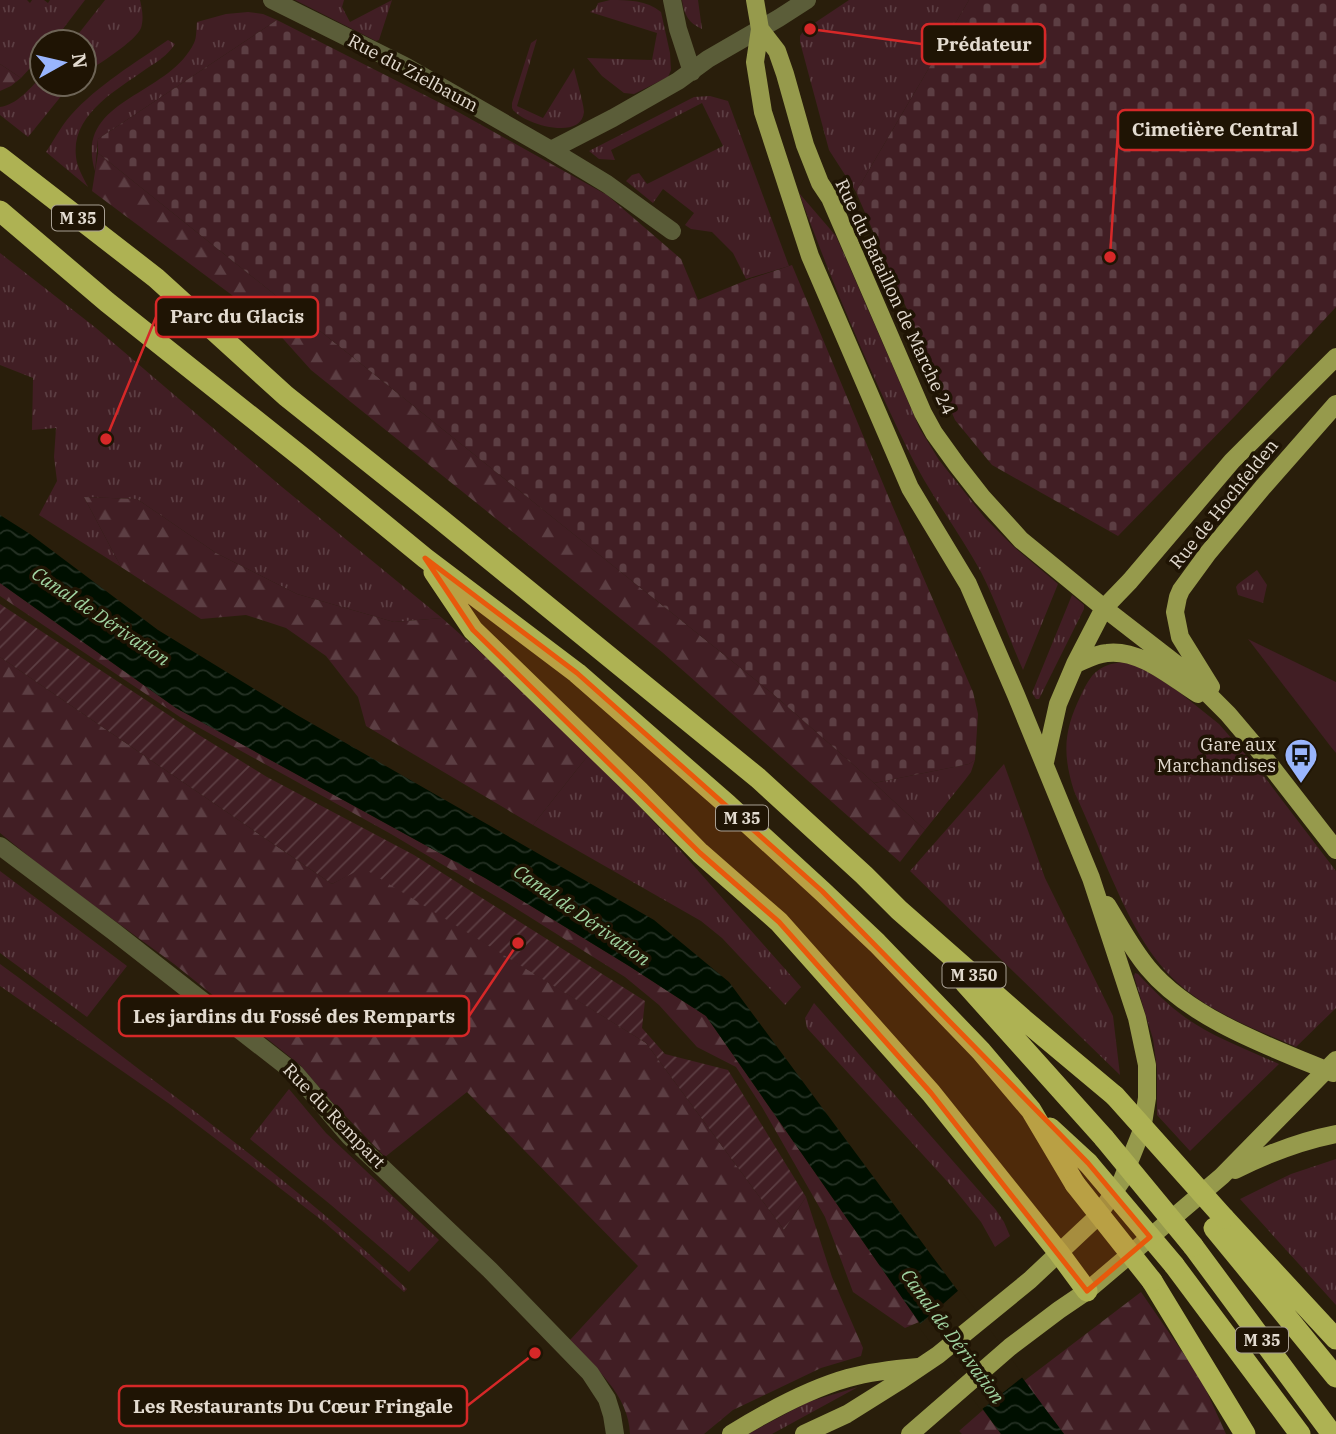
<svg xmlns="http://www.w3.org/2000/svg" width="1336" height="1434" viewBox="0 0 1336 1434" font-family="'IBM Plex Serif',serif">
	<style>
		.grass { fill: url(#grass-tufts) }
		.forest { fill: url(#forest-firs) }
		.cemetery { fill: url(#cemetery-stones) }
		.park { fill: #411e24 }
		.garden { fill: url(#garden-furrows) }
		.water { fill: url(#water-waves) }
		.pier { fill: #291e0b }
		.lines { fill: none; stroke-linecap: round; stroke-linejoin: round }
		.minor { stroke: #5b5d39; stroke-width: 18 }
		.major { stroke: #969a4c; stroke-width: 18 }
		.highway { stroke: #aeb253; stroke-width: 21 }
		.highway-bridge { stroke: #aeb253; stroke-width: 21 }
		.marked { fill: #e8590c; fill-opacity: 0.2; stroke: #e8590c; stroke-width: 5; stroke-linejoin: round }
		.labels { text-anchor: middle; stroke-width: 7; stroke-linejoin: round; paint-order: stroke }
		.shield { fill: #1f1404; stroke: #a89f93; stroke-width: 2 }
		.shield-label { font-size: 16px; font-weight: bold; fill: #e3dbd0 }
		.street-label { font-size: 18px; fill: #e3dbd0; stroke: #1f1404 }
		.poi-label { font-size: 18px; fill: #e3dbd0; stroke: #1f1404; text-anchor: end }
		.water-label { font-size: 19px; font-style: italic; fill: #a0d4a1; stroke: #1f1404 }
		.leader { fill: none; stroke: #d62828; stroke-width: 2.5 }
		.callout-dot { fill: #d62828; stroke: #1f1404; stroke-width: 2.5 }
		.callout { fill: #1f1404; stroke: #d62828; stroke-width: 2.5 }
		.callout-label { font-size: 19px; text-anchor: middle; font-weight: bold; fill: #e3dbd0 }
	</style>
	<defs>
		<pattern id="grass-tufts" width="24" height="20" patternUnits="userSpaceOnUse" patternTransform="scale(1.75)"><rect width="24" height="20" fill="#411e24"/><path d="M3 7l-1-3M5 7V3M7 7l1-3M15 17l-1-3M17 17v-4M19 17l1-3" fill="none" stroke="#5c3e43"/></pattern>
		<pattern id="forest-firs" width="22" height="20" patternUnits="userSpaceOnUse" patternTransform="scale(1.75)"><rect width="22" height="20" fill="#411e24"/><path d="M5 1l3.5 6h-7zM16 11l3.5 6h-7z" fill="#5c3e43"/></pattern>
		<pattern id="cemetery-stones" width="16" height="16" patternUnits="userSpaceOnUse" patternTransform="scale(1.75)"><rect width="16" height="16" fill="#411e24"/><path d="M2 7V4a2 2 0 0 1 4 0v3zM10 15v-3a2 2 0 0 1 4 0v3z" fill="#5c3e43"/></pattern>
		<pattern id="garden-furrows" width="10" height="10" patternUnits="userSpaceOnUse" patternTransform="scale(1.75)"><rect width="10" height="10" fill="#411e24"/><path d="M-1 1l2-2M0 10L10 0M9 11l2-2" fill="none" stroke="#5c3e43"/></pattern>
		<pattern id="water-waves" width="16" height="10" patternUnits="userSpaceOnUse" patternTransform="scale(1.75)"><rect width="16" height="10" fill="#000f00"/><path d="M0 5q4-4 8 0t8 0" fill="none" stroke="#253124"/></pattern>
	</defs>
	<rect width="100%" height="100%" fill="#291e0b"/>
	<path class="grass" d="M0 0H27L30 3 32 0H44L48 3 50 0H85L53 42H42V55L21 78 0 64Z
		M105 0H140C142 8 144 19 141 28 136 41 97 65 84 74V42H72Z
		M295 0H344L342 7 350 22 392 0 379 40 376 41Z
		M610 0C629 0 646 0 661 12L670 53 671 70 668 77 634 94 624 93 602 76 587 58 652 60 657 33 590 12 596 8 598 3Z
		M682 0H698L702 29C688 23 684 14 682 0Z
		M849 0H969L856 192 829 150 800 42V36L804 30Z
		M248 12 263 14 277 20 98 139 95 171C73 99 168 97 194 43 197 37 196 29 197 22L226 14Z
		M537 39 517 106 543 118 574 68C576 77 584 105 584 112 581 143 518 122 512 108 512 107 512 105 512 103L531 43Z
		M168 40 175 44C168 55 157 62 146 69 117 90 71 114 76 157 77 167 83 177 88 187L46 152C54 140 61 126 71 115 98 85 135 63 168 40Z
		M42 76V84H71L28 137 0 115V107C17 105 31 87 42 76Z
		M710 96 728 101 789 266 746 279 733 253 712 232 691 229 685 225 694 213 663 189 653 203 626 181 632 175 639 173 647 184 723 146 702 103 611 150 615 160 599 159 589 151 694 97Z
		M799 193 836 236 920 429 939 460 985 518 1014 547 1058 584 1023 670C1009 638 997 604 981 572 958 530 928 492 907 448 867 365 831 280 799 193Z
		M0 253 96 328 282 487 442 618 394 622 297 594 216 553 137 499 84 497 121 567 39 515 57 481 54 457 56 428 32 430 33 378 0 365Z
		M1257 570 1267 585 1263 603 1238 595 1236 587 1238 584Z
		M1072 595 1084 605V609L1039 699H1036L1032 693Z
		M1122 662 1136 665 1158 678 1179 692 1219 724 1260 771 1336 871V1008L1296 1047C1258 1030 1219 1016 1186 990 1147 959 1128 915 1108 870 1097 844 1086 817 1074 791 1062 753 1064 730 1081 695 1091 674 1098 665 1122 662Z
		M590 753 679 849 801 987 785 1005 722 938 701 921 533 825Z
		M975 760 971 772 965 780 925 830 874 783 969 764Z
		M1004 764 1045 878 1113 1016 1120 1075 910 871Z
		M0 871 127 966 87 1017 0 953Z
		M0 964C47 998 93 1034 140 1070 232 1139 324 1210 407 1289L404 1292 324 1222 233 1152 171 1105 0 986Z
		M1135 973 1138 974C1153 990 1168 1005 1186 1018 1211 1036 1250 1051 1279 1064L1190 1151 1157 1115V1069L1153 1039 1134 976Z
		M814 1003 996 1210 1004 1222 1010 1236 995 1247 981 1222 955 1190 807 1028 805 1018Z
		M289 1089 326 1133 439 1240 409 1272 331 1205 250 1139Z
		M1336 1159V1305L1240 1199 1291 1174Z
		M858 1387 772 1434H748L808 1402Z"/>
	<path class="forest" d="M0 64 21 78 11 86 0 91Z
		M98 153 773 694 874 783 925 830 900 862 662 652 311 370 268 322 92 191Z
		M84 497 137 499 216 553 297 594 394 622 442 618 573 735 590 753 533 825 366 726 358 697 326 656 286 628 246 615 201 619 121 567Z
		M0 583 176 708 485 878 629 966 706 1016 919 1322 905 1328 853 1292 825 1217 762 1107 736 1067 697 1047 659 1005 625 977 509 904 391 834 180 717 0 596Z
		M0 657 332 884 363 867 646 1043 784 1230 806 1197 832 1277 863 1348 861 1356 821 1368 733 1410 704 1434H630C629 1395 595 1368 570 1340L638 1266 467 1092 385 1157 332 1102 300 1065 174 964 52 875 0 833Z
		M1141 1292 1201 1379 1226 1434H1064L1024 1381Z
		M983 1410 1001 1434H962L959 1431Z"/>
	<path class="cemetery" d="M969 0H1336V307L1237 414 1118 536 992 465 955 420 856 192Z
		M277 20 460 113 607 195 681 259 698 300 747 280 792 265 889 498 973 692 978 714 975 760 969 764 874 783 773 694 98 153V139Z"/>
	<path class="park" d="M1248 639 1336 682V753L1331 747Z"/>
	<path class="garden" d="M0 604 199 735 267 777 414 855 645 1001 642 1028 665 1054 728 1070 806 1197 784 1230 646 1043 363 868 332 884 0 657Z"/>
	<path class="water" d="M0 515 30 534 158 630 297 715 654 920 729 982 1064 1434H1001L919 1322 706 1016 629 966 485 878 176 708 0 583Z"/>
	<path class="pier" d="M960 1289 1024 1376 981 1410 918 1326Z"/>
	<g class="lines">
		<path class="minor" d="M272 0 405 66 551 150 607 184 672 231
			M672 0 678 29 692 72
			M551 150 613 118 678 81 708 59 779 18 807 0
			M0 846 113 931 296 1074 349 1136 490 1270 590 1373 607 1399 612 1415 615 1434"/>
		<path class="major" d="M755 0 760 29 755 62 763 112 810 256 910 488 968 584 1016 695 1091 878 1137 1018 1147 1065V1098L1142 1130 1122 1180 1097 1217 1030 1280 938 1355 898 1382 847 1414 804 1434
			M760 29 777 51 785 74 805 145 820 183 830 198 923 413 934 433 957 465 982 497 1021 540 1104 608 1184 670 1228 714 1256 747 1336 850
			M1075 664C1085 660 1096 654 1107 653 1140 649 1171 677 1198 694
			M1211 687 1180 637 1175 612 1178 597 1181 590 1208 553 1263 487 1336 404
			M1045 762 1058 704 1075 664 1104 608 1130 581 1232 461 1336 357
			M1107 905C1120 926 1132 949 1148 968 1190 1019 1273 1048 1333 1073
			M1235 1170C1267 1154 1300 1141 1336 1134
			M731 1434C765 1413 809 1389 848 1378 870 1372 894 1369 918 1367
			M910 1434 1010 1347 1059 1310 1087 1291 1222 1176 1336 1060"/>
		<path class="highway" d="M0 157 156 278 286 396 439 518 758 778 864 875 899 910 1023 1019 1115 1096
			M0 211 107 302 303 458 425 558 577 673 728 805 822 891 877 943 981 1051 1031 1110 1075 1184
			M434 572 473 630 640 792 700 853 779 922 931 1093 1059 1253 1087 1291
			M965 983 1104 1138
			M1050 1128 1088 1163
			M1224 1218 1336 1339
			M1214 1228 1336 1377
			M1193 1246 1332 1434
			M1174 1265 1300 1434
			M1152 1281 1245 1434"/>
		<path class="highway-bridge" d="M1115 1096 1224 1218
			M1104 1138 1193 1246
			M1088 1163 1174 1265
			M1075 1184 1152 1281"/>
	</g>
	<path class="marked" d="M425 558 577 673 822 891 1088 1163 1150 1237 1087 1291 931 1093 779 922 700 853 473 630Z"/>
	<defs>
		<symbol id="bus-pin" viewBox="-11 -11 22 30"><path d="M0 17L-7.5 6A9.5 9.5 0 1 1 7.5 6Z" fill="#99b5fd" stroke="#1f1404"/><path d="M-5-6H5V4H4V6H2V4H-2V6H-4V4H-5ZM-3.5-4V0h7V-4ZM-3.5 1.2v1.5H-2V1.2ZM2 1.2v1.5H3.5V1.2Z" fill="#111"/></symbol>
	</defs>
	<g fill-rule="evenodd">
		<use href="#bus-pin" x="1282" y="736" width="38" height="52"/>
	</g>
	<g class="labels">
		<g class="shield">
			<rect x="52" y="205.5" width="52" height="25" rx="5"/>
			<rect x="716" y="805.5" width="52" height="25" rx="5"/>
			<rect x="942.5" y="962.5" width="63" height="25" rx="5"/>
			<rect x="1236" y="1327.5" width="52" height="25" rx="5"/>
		</g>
		<g class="shield-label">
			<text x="78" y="224">M 35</text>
			<text x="742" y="824">M 35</text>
			<text x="974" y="981">M 350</text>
			<text x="1262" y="1346">M 35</text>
		</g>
		<g class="street-label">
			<text transform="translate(413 73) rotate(28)" y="6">Rue du Zielbaum</text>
			<text transform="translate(895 297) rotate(65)" y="6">Rue du Bataillon de Marche 24</text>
			<text transform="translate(1224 504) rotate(-51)" y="6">Rue de Hochfelden</text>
			<text transform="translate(334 1116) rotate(46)" y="6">Rue du Rempart</text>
		</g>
		<g class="poi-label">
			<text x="1276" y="751">Gare aux<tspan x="1276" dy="21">Marchandises</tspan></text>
		</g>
		<g class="water-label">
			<text transform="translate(101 616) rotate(34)" y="7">Canal de Dérivation</text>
			<text transform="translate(582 915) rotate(35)" y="7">Canal de Dérivation</text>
			<text transform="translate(953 1336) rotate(54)" y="7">Canal de Dérivation</text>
		</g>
	</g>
	<path class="leader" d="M810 29L922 44M1110 257L1118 130M106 439L156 317M518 943L469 1016M535 1353L467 1406"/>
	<g class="callout-dot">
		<circle cx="810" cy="29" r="7"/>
		<circle cx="1110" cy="257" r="7"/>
		<circle cx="106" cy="439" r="7"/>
		<circle cx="518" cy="943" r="7"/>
		<circle cx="535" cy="1353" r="7"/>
	</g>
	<g class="callout">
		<rect x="922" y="24" width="123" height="40" rx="7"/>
		<rect x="1118" y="110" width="195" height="40" rx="7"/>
		<rect x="156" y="297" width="162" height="40" rx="7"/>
		<rect x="119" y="996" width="350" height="40" rx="7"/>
		<rect x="119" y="1386" width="348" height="40" rx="7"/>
	</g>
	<g class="callout-label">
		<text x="984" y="51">Prédateur</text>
		<text x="1215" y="136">Cimetière Central</text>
		<text x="237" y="323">Parc du Glacis</text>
		<text x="294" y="1023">Les jardins du Fossé des Remparts</text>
		<text x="293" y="1413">Les Restaurants Du Cœur Fringale</text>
	</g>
	<g transform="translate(63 63) rotate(82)"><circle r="33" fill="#1f1404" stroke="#6d6456" stroke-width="2"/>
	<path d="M0-5L12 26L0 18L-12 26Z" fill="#99b5fd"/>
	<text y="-10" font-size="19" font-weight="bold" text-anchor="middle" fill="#e3dbd0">N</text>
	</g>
</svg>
